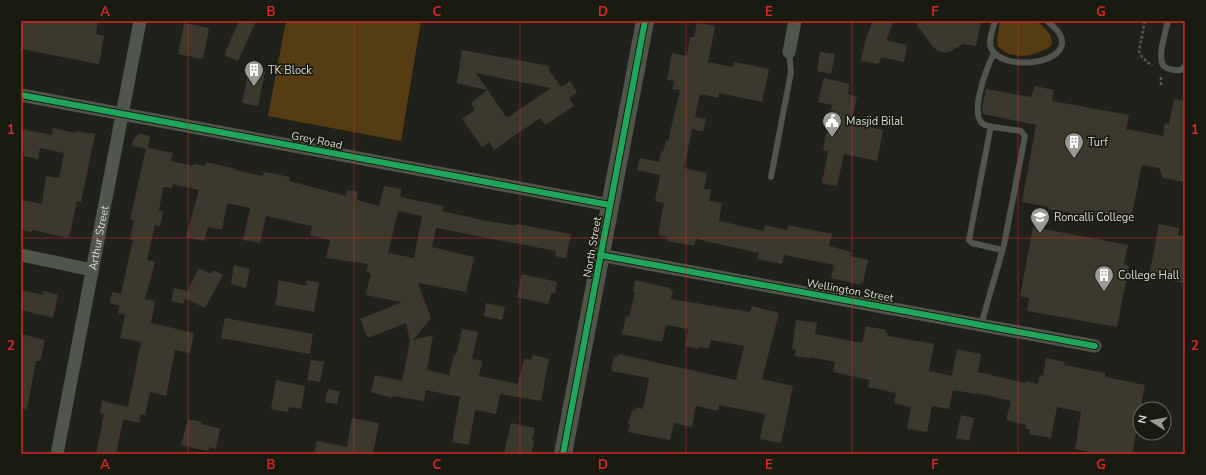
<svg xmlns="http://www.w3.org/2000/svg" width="1206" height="475" viewBox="0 0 1206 475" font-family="'Nunito Sans',sans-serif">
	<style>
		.green { fill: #563c12 }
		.building { fill: #3c392c; fill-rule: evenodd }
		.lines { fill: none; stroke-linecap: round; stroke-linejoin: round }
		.path { stroke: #53574e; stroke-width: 2.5; stroke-dasharray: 3 2; stroke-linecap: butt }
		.lane { stroke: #50564b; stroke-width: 6 }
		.street { stroke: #50564b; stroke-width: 13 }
		.secondary { stroke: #4f5649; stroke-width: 18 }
		.cycleway-casing { stroke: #191b10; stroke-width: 8 }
		.cycleway { stroke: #20a55d; stroke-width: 6 }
		.grid { fill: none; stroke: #d62828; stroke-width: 1; stroke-opacity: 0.55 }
		.labels { text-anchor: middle; stroke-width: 3.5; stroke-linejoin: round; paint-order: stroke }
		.poi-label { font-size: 11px; fill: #dbdcd5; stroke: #191b10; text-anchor: start }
		.street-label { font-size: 11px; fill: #dbdcd5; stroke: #191b10 }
		.neatline { fill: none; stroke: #d62828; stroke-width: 1.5 }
		.grid-label { font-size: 13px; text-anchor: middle; font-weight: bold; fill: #d62828 }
	</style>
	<rect width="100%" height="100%" fill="#21211c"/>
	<path class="green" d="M286 21H421L401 141 268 116Z
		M1000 21H1037C1044 28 1055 35 1051 46 1036 57 1010 61 998 46L997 40Z"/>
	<path class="building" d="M21 21H98L96 34 104 36 99 64 21 49Z
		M239 21H256L238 61 224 55Z
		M873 21H894L886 40 907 45 904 62 881 57 879 64 861 61 866 38Z
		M914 21H981L976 46 963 44 951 51 945 53 938 51 933 47Z
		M184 23 209 28 203 59 178 54Z
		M697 23 715 26 708 62 733 67 734 62 769 69 762 102 719 93 718 98 700 94 695 117 706 119 703 132 692 129 684 168 707 173 704 189 711 190 709 201 722 203 719 221 764 231 765 225 787 230 788 225 832 234 829 246 851 252 850 256 868 260 863 283 861 282 860 285 831 278 834 265 784 255 782 264 757 259 759 253 696 239 694 246 667 241 668 237 658 235 664 203 655 201 660 175 637 170 640 158 659 162 661 151 663 152 666 140 668 141 680 90 672 89 674 81 667 80 672 53 687 56 690 37H694Z
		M462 50 550 66 549 70 561 87 570 81 577 92 569 98 574 106 545 125 540 118 494 150 489 142 482 147 462 119 475 110 471 103 487 90 457 83ZM476 73 551 88 507 118Z
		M820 52 835 54 831 74 817 71Z
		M249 69 265 72 258 106 242 103Z
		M824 78 850 84 848 94 857 97 851 123 883 130 877 161 844 154 837 186 822 183 828 151 823 150 832 105 818 102Z
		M1035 86 1054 90 1052 101 1129 115 1126 129 1163 136 1165 123 1169 124 1174 99 1185 101V182L1163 178 1159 168 1142 165 1130 223 1048 209 1049 207 1022 202 1036 125 983 114 982 108 986 89 1031 97Z
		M53 128 76 133V131L95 134 81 202 77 201 69 238 32 230 31 232 21 230V200L42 204 46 176 59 178 64 153 40 148 38 159 23 156 24 152 21 151V129L52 135Z
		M140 134 150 136 148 148 173 153 171 161 193 166 194 164 205 166 206 162 236 169 235 170 263 176 264 172 290 177 289 181 346 196 347 190 358 192 357 200 379 206 384 186 402 189 400 197 444 206 442 211 482 220 511 225H516V224L571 234 566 258 555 256 556 251 436 228 432 247 474 257 466 292 418 283 431 318 413 340 433 335 427 370 449 375 454 355H456L462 329 478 332 472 359 482 361 479 376 518 384 524 359 531 360 533 355 549 359 541 401 500 394 496 414 475 410 469 445 452 442 460 397 426 390 424 401 393 396 392 398 371 392 375 375 402 381 410 341 406 323 368 338 360 319 402 302 366 295 371 273 366 272 368 264 326 258 330 240 310 235 312 226 266 216 260 243 243 240 250 208 227 203 222 230 208 227 204 241 186 237 199 190 173 184 172 188 163 187 159 211H163L160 226 155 225 147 260 155 262 145 299 155 301 151 323 194 333 190 353 175 350 166 396 150 392 145 415 141 414 139 423 123 419 116 454H96L104 414 100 413 102 401 128 407 141 342 120 338 125 315 118 313 120 306 110 303 112 292 121 294 133 240 130 239 134 220 130 219 146 149 132 146 134 138ZM398 211 422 216 414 258 388 253Z
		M1159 224 1179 228 1178 235 1185 236V283L1149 277Z
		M1033 227 1128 245 1124 264 1129 266 1117 327 1027 311 1029 298 1020 296Z
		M234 265 250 269 246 288 231 284Z
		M199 268 210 274 213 270 223 275 205 308 185 298 183 304 171 301 174 288 187 291 186 294Z
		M522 274 557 282 555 293H551L548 304 517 297Z
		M279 280 306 286 307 280 319 283 314 312 275 305Z
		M635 280 670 288 669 289 673 290 671 299 750 312 752 306 779 313 762 379 793 386 781 443 760 439 765 414 719 405 718 411 696 406 692 427 674 423 670 440 628 432 630 425 628 424 632 410 635 411 636 407 643 409 649 378 611 371 614 356 617 357 618 354 736 380 744 346 711 340 709 349 699 347 698 349 685 346 688 329 666 325 662 342 622 334 626 316 629 317 635 292H633Z
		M21 290 43 295V291L58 295 53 318 21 310Z
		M486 303 505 307 502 320 484 316Z
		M225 318 313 334 310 354 221 338Z
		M796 320 817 323 815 334 862 343 866 326 886 330 885 333H888L887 336 934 344 929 371 952 376 957 349 981 354 978 372 1026 383 1027 381 1038 384 1040 375 1043 376 1046 358 1065 362 1064 365 1105 373V377L1145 385 1132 454H1099L1075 449 1081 412 1057 407 1051 438 1029 434 1030 430 1026 429V425L1006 420 1011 401 977 393 976 394 953 390 949 409 932 406 927 432 907 429 911 407 894 403 896 393 868 387 870 380 833 372 835 362 810 357V358L795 356 796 350 792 349Z
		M21 334 45 340 40 361H36L27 409 21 408Z
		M311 360 324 362 320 382 307 380Z
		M276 380 305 386 301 409 289 407 288 412 271 409Z
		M328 389 340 391 337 404 325 402Z
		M961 415 974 418 969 441 956 438Z
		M352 418 379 423 373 454H314L317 441 347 447Z
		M188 419 202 422 201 424 220 429 216 449 209 447 208 451 181 445Z
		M511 423 535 428 532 440 534 441 531 454H504Z"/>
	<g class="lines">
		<path class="path" d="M1145 21 1139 51 1142 57 1152 66
			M1161 77V85"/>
		<path class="lane" d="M995 21C993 29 988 40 991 48 1001 72 1071 65 1061 37 1059 30 1052 25 1047 21
			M1168 21C1166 31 1157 57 1163 65 1166 69 1170 69 1174 70 1180 71 1182 70 1185 66
			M993 127C988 126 984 126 981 122 971 108 987 67 994 53
			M771 177 791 72 789 52
			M981 325 1004 245 1025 136 1021 131 993 127 990 130 988 141 969 240 972 243 1002 250"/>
		<g class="street">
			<path d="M789 52 795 21"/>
			<path d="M21 95 610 205"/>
			<path d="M21 255 92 270"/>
			<path d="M600 255 1095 346"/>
			<path id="s1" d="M57 454 140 21"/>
		</g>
		<path class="secondary" d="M563 454 645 21"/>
		<defs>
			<path id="cycleway" d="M21 95 610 205
				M600 255 1095 346
				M563 454 645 21"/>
		</defs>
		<use href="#cycleway" class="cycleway-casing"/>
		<use href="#cycleway" class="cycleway"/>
	</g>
	<path class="grid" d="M188 21V454M354 21V454M520 21V454M686 21V454M852 21V454M1018 21V454M21 238H1185"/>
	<defs>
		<symbol id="building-pin" viewBox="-11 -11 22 30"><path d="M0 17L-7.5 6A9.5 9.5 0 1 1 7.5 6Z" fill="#9a9b94" stroke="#191b10"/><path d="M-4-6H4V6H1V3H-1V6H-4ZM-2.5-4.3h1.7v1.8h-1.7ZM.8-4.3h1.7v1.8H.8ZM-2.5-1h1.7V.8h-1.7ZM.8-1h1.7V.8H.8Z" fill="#fff"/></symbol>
		<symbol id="civic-pin" viewBox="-11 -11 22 30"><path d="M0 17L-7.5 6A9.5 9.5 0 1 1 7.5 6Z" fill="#9a9b94" stroke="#191b10"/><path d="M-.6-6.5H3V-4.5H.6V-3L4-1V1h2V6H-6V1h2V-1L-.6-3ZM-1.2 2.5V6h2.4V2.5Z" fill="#fff"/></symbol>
		<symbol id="school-pin" viewBox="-11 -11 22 30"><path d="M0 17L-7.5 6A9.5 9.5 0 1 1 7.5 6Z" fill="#9a9b94" stroke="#191b10"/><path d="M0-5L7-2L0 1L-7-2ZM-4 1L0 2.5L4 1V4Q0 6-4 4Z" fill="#fff"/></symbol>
	</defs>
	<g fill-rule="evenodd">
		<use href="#building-pin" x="243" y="59" width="22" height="30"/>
		<use href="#civic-pin" x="821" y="110" width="22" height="30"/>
		<use href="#building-pin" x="1063" y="131" width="22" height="30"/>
		<use href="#school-pin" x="1029" y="206" width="22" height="30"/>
		<use href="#building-pin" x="1093" y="264" width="22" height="30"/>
	</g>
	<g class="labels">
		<g class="poi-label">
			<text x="268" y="74">TK Block</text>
			<text x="846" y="125">Masjid Bilal</text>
			<text x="1088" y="146">Turf</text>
			<text x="1054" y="221">Roncalli College</text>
			<text x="1118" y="279">College Hall</text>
		</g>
		<g class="street-label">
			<text transform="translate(317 140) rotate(11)" y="4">Grey Road</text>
			<text dy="4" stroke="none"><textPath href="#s1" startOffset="220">Arthur Street</textPath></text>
			<text transform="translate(592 247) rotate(-80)" y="4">North Street</text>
			<text transform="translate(850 290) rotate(10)" y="4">Wellington Street</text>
		</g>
	</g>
	<rect width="1206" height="475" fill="none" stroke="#191b10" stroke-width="44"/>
	<g transform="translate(1152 421) rotate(281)"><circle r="19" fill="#191b10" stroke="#67685f"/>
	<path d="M0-3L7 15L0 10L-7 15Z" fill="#9a9b94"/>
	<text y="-6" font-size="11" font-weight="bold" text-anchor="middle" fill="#dbdcd5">N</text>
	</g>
	<rect x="22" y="22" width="1162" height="431" class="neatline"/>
	<g class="grid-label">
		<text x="105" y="16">A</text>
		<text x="271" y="16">B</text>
		<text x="437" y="16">C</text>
		<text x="603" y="16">D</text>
		<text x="769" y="16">E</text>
		<text x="935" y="16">F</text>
		<text x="1101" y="16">G</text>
		<text x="11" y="134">1</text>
		<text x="1195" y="134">1</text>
		<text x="11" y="350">2</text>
		<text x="1195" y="350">2</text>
		<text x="105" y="469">A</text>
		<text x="271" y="469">B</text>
		<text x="437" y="469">C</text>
		<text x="603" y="469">D</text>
		<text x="769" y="469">E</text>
		<text x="935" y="469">F</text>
		<text x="1101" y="469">G</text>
	</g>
</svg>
